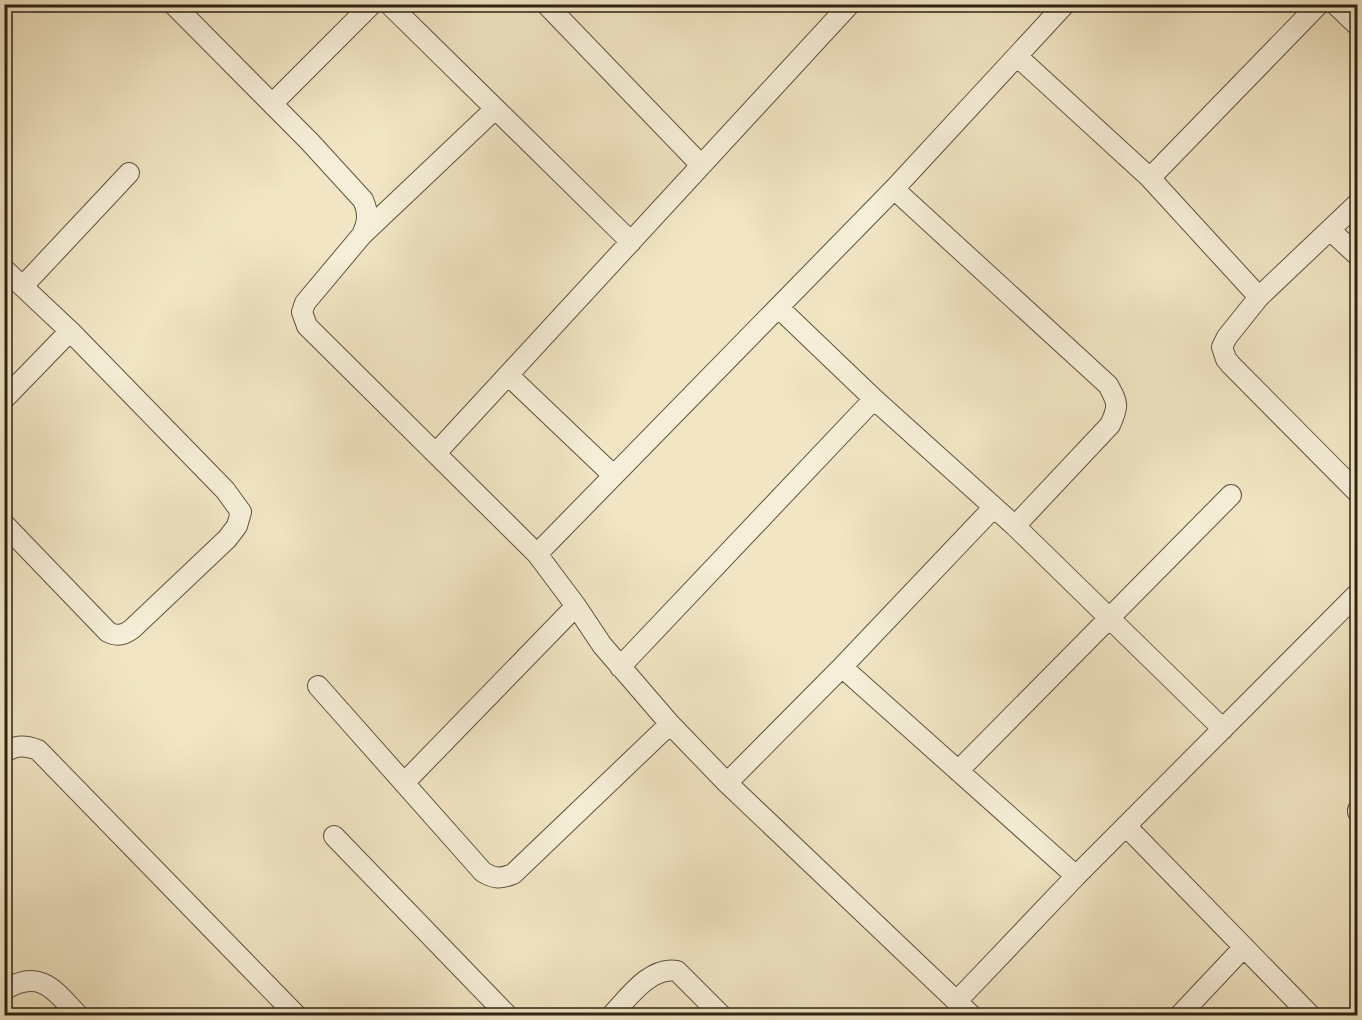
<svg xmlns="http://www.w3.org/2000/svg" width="1362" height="1020" viewBox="0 0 1362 1020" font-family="'Sorts Mill Goudy',serif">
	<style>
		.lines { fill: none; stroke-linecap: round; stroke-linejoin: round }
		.minor-casing { stroke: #5e533f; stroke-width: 22 }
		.minor { stroke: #f6eed8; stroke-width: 20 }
	</style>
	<rect width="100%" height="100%" fill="#f1e5c3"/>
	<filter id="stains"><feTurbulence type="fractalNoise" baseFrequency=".00333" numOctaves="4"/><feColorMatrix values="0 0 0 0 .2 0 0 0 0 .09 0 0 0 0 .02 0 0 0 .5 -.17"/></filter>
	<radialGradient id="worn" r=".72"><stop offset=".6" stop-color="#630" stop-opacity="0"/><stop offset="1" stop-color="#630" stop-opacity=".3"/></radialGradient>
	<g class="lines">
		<defs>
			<path id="minor" d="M173 4 310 142 363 200C369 213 368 222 362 235L305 303 302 312 307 326 537 554 576 606 602 645 670 724 727 783 972 1016
				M389 4 631 242
				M546 4 701 165
				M1335 4 1358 26
				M1018 57 1150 178 1259 297
				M272 104 372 4
				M1150 178 1319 4
				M894 189 1108 385C1118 403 1119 406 1110 425L1015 526
				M1358 203 1259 297 1227 337 1222 347 1226 359 1231 365 1358 493
				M1330 230 1358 256
				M362 235 495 109
				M4 269 70 331 225 490 241 512 237 526 227 539 132 629C124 635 117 637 108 632L4 524
				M23 286 129 173
				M779 308 874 399 1015 526 1223 729
				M508 375 613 475
				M4 399 70 331
				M436 453 850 4
				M537 554 894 189 1065 4
				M620 667 874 399
				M842 667 1076 876
				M318 686 483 872C495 879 500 879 513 874L670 724
				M4 752C17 745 25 745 38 750L297 1016
				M958 771 1231 495
				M404 783 576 606
				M727 783 842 667 994 507
				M1358 810V812
				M1126 826 1311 1016
				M334 836 508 1016
				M4 990C41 968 54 990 79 1016
				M957 1001 1076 876 1358 593
				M611 1016C628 998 650 966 677 971L722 1016
				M1179 1016 1244 947"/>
		</defs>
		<use href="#minor" class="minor-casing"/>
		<use href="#minor" class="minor"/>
	</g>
	<rect width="1362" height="1020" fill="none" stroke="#f1e5c3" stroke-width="24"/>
	<rect x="6" y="6" width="1350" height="1008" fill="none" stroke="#2d2213" stroke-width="3"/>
	<rect x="12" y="12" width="1338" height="996" fill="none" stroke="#2d2213" stroke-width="1.5"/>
	<rect width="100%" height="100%" filter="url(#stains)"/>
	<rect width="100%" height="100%" fill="url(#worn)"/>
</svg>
